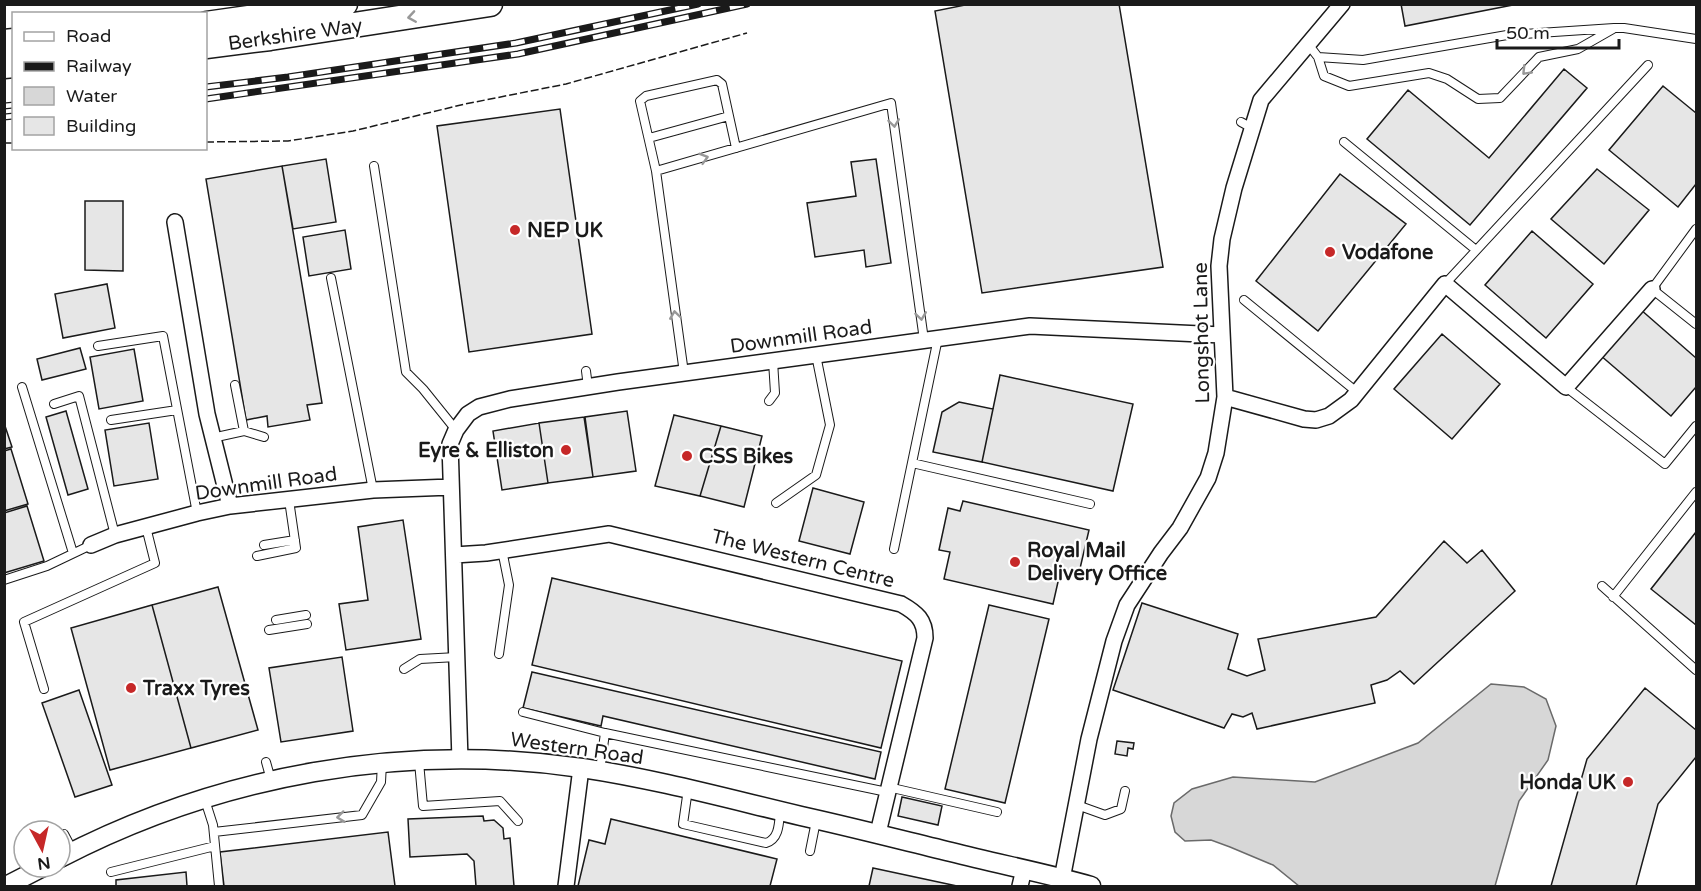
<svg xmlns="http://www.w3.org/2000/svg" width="1701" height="891" viewBox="0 0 1701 891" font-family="'Varela Round',sans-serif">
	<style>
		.water { fill: #d7d7d7; stroke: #6a6a6a; stroke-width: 1.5 }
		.building { fill: #e6e6e6; stroke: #1a1a1a; stroke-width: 1.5 }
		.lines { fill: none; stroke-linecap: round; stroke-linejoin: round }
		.service-casing { stroke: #1a1a1a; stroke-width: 10 }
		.minor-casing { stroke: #1a1a1a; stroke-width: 18 }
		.tertiary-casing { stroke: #1a1a1a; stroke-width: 21 }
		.trunk-casing { stroke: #1a1a1a; stroke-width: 27 }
		.service { stroke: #fff; stroke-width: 8 }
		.minor { stroke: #fff; stroke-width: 15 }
		.tertiary { stroke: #fff; stroke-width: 18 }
		.trunk { stroke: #fff; stroke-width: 24 }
		.rail-casing { stroke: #1a1a1a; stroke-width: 7 }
		.rail { stroke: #fff; stroke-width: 4.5; stroke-dasharray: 14; stroke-linecap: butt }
		.fence { stroke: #1a1a1a; stroke-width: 1.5; stroke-dasharray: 8 3; stroke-linecap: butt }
		.oneway { stroke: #989898 }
		.poi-dot { fill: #c62828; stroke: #fff; stroke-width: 2 }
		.labels { text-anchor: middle; stroke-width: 4.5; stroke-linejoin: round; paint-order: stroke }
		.street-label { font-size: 20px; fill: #1a1a1a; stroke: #fff }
		.poi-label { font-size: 20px; font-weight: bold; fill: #1a1a1a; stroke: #fff; text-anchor: start }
	</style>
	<rect width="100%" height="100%" fill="#fff"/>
	<path class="water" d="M1491 684 1524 687 1546 699 1556 726 1548 760 1519 801 1495 886H1299L1273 865 1230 847 1211 840 1185 841 1175 832 1171 816 1174 803 1192 789 1233 777 1315 782 1418 743Z"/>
	<path class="building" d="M970 4H1119L1163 267 982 293 935 11Z
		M1401 4H1518L1405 26Z
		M1564 69 1587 88 1470 225 1367 139 1408 90 1489 158Z
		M1663 86 1696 113V184L1678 207 1609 150Z
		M560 109 592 334 469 352 437 126Z
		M326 159 336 222 293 229 282 166Z
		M876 159 891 263 866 267 864 250 815 257 807 203 856 196 851 162Z
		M282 166 322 403 307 405 310 420 268 427 267 416 246 420 206 179Z
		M1597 169 1649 210 1604 264 1551 219Z
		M1340 174 1406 224 1318 331 1256 281Z
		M85 201H123V271L85 270Z
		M345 230 351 269 309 276 303 237Z
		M1532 231 1593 284 1546 338 1485 285Z
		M107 284 115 328 63 338 55 294Z
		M1640 309 1696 358V387L1671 416 1600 355Z
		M1442 334 1500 384 1452 439 1394 389Z
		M80 348 86 369 42 380 37 359Z
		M134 349 143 401 99 409 90 357Z
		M1000 375 1133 404 1113 491 982 462Z
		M959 402 993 409 982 462 933 452 942 412Z
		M66 411 88 489 68 495 46 417Z
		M627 411 636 471 593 477 585 417Z
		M674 415 721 426 700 496 655 486Z
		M584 417 593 477 548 483 539 423Z
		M4 423 12 447 4 449Z
		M149 423 158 479 114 486 105 430Z
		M539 423 548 483 502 490 493 431Z
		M721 426 762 436 744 507 700 496Z
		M11 449 28 504 4 511V451Z
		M813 488 864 502 850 554 799 541Z
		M963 501 1089 530 1078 577 1060 573 1053 604 944 579 950 552 939 550 948 508 960 511Z
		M27 506 44 561 4 573V513Z
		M403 520 421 639 346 650 339 604 368 600 358 527Z
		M1696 532V625L1651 589Z
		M1444 541 1467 563 1482 550 1515 591 1414 684 1400 671 1387 680 1371 685 1375 703 1257 729 1252 713 1243 717 1232 714 1224 728 1113 690 1142 603 1238 634 1228 669 1247 676 1265 670 1258 639 1376 617Z
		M552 578 902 661 881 748 532 665Z
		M218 587 258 730 191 748 152 605Z
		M152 605 191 748 110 770 71 628Z
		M989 605 1049 619 1005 803 945 789Z
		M342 657 353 731 281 742 269 668Z
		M532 672 881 752 875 779 603 716 601 726 523 708Z
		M1645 688 1696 730V757L1658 804 1636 886H1551L1587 759Z
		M79 690 112 785 75 797 42 703Z
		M1117 741 1134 743 1133 749 1128 748 1127 756 1115 754Z
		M902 797 942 806 938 825 898 816Z
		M483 816 484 821 494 820 503 828 504 839 510 838 514 886H476L474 861 467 854 410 857 408 819Z
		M611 819 777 859 770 886H578L589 840 605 844Z
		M388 832 395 886H224L220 852Z
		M873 868 957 886H869Z
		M186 872 187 886H116V880Z"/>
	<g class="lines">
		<defs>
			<path id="service" d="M1308 44 1318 57 1363 60 1507 35 1614 28H1624L1696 39
				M1318 57 1324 76 1349 86 1429 73 1447 79 1478 99 1500 98 1539 57 1578 49 1613 29
				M1241 122 1252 128
				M649 138 729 116
				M1344 142 1476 250
				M374 166 406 372 423 389 456 430
				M656 171 640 101 646 96 717 80 722 84 736 148
				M1696 229 1652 289 1696 324
				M331 278 373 490
				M1445 284 1648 65
				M1244 300 1358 393
				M98 346 163 336 197 513
				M586 371 588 387
				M684 373 656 171 891 103 924 340
				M235 385 244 431
				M22 387 73 553
				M1566 387 1665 464 1696 426
				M769 401 775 393 773 361
				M54 404 79 396 115 535
				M111 420 177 410
				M212 438 244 431 264 437
				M912 463 1090 504
				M776 503 816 475 830 425 816 355
				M264 545 295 540
				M894 549 938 338
				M257 556 296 548 289 500
				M4 580 47 566 91 545
				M1602 586 1696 670
				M1613 597 1696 492
				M276 620 306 615
				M269 630 307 624
				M499 654 509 585 502 550
				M404 669 420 659 457 657
				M44 689 24 622 155 563 146 527
				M523 712 605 733 887 792
				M266 762 271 780
				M419 762 423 806 500 801 518 821
				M600 770 605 733
				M888 787 997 812
				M688 789 683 824 766 843C779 839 779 824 780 812
				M205 800 213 825 219 886
				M1077 805 1105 815 1121 809 1125 791
				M214 832 362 815 381 782 382 763
				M64 834 73 851
				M810 851 816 821
				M111 872 215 846"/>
			<path id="minor" d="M175 222 207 414 230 506
				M1225 397 1304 419 1316 420 1329 416 1351 400 1445 284 1566 387 1652 289
				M91 545 115 535 197 513 230 506 373 490 451 487
				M454 555 486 553 609 534 901 604C917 613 925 620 925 638L878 833
				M460 760 450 444 456 430 468 414 479 407 510 399 618 382 1030 326 1222 335
				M1062 879 1089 739 1114 641 1127 605 1161 553 1180 528 1208 478 1216 453 1225 397 1219 266 1222 239 1234 188 1261 100 1342 4
				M566 886 581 768
				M1020 886 1024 869"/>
			<path id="tertiary" d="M60 858C220 775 403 742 582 768 656 779 729 799 801 816 851 827 901 840 951 852 998 864 1045 873 1091 886
				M6 886 43 867"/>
			<path id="trunk" d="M206 24 345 4
				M4 42 14 41
				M206 46 270 38 490 4
				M4 66 14 65"/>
		</defs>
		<use href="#service" class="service-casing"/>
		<use href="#minor" class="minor-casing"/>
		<use href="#tertiary" class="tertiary-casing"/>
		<use href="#trunk" class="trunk-casing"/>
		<use href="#service" class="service"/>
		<use href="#minor" class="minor"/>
		<use href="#tertiary" class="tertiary"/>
		<use href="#trunk" class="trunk"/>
		<defs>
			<path id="rail" d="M206 87 288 77 516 43 698 4
				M206 99 518 54 747 4
				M4 106 14 105
				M4 117 14 116"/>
		</defs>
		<use href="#rail" class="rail-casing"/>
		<use href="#rail" class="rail"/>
		<path class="fence" d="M206 142 288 141 353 131 465 104 566 84 747 33
			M4 143H14"/>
	</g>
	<defs><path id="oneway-chevron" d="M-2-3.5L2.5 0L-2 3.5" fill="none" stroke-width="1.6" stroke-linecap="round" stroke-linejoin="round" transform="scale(1.5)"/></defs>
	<g class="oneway">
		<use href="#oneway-chevron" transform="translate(412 17) rotate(171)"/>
		<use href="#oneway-chevron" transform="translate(1526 71) rotate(134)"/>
		<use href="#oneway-chevron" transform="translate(894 123) rotate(82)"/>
		<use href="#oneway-chevron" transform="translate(704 158) rotate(-16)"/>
		<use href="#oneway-chevron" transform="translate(675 315) rotate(-98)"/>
		<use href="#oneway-chevron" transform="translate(921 316) rotate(82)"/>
		<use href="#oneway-chevron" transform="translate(341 817) rotate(173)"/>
	</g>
	<g class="poi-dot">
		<circle cx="515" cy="230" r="6"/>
		<circle cx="1330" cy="252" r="6"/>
		<circle cx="566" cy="450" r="6"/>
		<circle cx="687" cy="456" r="6"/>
		<circle cx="1015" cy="562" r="6"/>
		<circle cx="131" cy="688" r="6"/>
		<circle cx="1628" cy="782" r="6"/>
	</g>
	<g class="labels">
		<g class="street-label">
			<text transform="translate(295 34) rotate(-8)" y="7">Berkshire Way</text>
			<text transform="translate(1201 333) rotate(-91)" y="7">Longshot Lane</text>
			<text transform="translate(801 336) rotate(-8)" y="7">Downmill Road</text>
			<text transform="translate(266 483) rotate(-8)" y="7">Downmill Road</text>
			<text transform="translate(803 558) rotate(14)" y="7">The Western Centre</text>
			<text transform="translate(577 748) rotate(8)" y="7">Western Road</text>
		</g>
		<g class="poi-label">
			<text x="527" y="237">NEP UK</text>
			<text x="1342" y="259">Vodafone</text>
			<text x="554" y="457" text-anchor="end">Eyre &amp; Elliston</text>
			<text x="699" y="463">CSS Bikes</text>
			<text x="1027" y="557">Royal Mail<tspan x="1027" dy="23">Delivery Office</tspan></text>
			<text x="143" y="695">Traxx Tyres</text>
			<text x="1616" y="789" text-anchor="end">Honda UK</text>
		</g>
	</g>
	<rect width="1701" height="891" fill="none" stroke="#1a1a1a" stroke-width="12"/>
	<rect x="12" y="12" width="195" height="138" fill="#ffffff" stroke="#a3a3a3" stroke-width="1.5"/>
	<rect x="24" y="32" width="30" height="9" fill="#ffffff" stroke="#a3a3a3" stroke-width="1.5"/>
	<text x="66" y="42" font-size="18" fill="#1a1a1a">Road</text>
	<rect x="24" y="62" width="30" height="9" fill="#1a1a1a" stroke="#a3a3a3" stroke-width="1.5"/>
	<text x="66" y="72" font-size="18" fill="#1a1a1a">Railway</text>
	<rect x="24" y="87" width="30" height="18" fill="#d7d7d7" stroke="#a3a3a3" stroke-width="1.5"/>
	<text x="66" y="102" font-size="18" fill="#1a1a1a">Water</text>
	<rect x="24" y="117" width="30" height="18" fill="#e6e6e6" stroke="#a3a3a3" stroke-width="1.5"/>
	<text x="66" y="132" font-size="18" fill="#1a1a1a">Building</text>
	<g transform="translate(42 849) rotate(172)"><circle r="28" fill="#ffffff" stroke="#a3a3a3" stroke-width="1.5"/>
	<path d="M0-4.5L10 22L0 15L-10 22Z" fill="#c62828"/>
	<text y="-9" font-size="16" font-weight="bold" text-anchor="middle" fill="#1a1a1a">N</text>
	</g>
	<path d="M1497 39v9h122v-9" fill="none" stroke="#1a1a1a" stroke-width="3"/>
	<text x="1506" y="39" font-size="18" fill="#1a1a1a" stroke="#ffffff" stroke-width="4.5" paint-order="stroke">50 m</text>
</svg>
